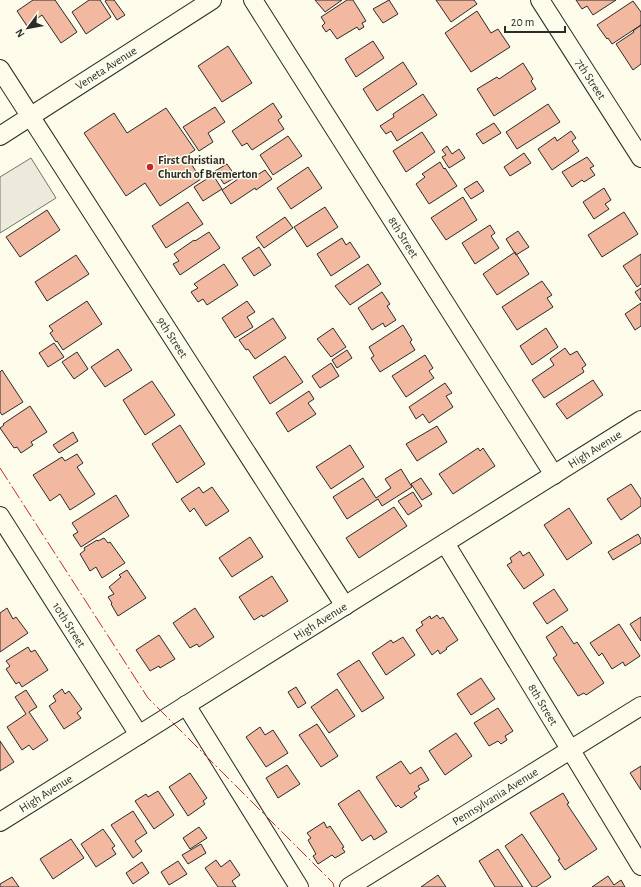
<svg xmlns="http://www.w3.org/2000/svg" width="641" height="887" viewBox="0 0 641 887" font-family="'Alegreya Sans',sans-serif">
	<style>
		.parking { fill: #eceadb; stroke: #74746e }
		.building { fill: #f2b8a0; stroke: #2b2b2b }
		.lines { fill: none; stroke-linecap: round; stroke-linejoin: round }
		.minor-casing { stroke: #2b2b2b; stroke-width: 20 }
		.minor { stroke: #fdfbea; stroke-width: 18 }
		.power { stroke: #c62828; stroke-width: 1; stroke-dasharray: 14 3 2 3; stroke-linecap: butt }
		.poi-dot { fill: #c62828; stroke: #fdfbea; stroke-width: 1.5 }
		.labels { text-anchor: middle; stroke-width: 3; stroke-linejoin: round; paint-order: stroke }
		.street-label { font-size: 12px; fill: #2b2b2b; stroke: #fdfbea }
		.poi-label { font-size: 12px; font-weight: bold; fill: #2b2b2b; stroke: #fdfbea; text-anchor: start }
	</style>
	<rect width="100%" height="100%" fill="#fdfbea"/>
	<path class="parking" d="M31 158 56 198 0 233V177Z"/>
	<path class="building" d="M33 0H55L77 32 61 43 42 15 27 26 17 11Z
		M89 0H100L111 17 86 34 72 12Z
		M107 0H114L125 15 117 20 105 1Z
		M315 0H342L325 12Z
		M347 0H353L366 21 362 23 364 27 359 30 357 27 337 39 330 29 326 32 322 26 325 23 321 17Z
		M389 0 398 14 383 23 373 9Z
		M436 0H474L477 4 451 22Z
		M576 0H616L593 15 587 6 582 9Z
		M633 1 641 12V25L612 44 608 38 607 39 597 25Z
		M477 11 491 33 498 29 510 47 471 72 445 33Z
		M641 25V64L633 70 616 44 634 32 633 31Z
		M373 41 384 58 356 77 345 59Z
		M228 46 252 83 222 102 198 66Z
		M403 62 417 84 377 111 363 89Z
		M523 63 533 79 531 81 536 89 494 116 477 89 497 77 499 79Z
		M423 94 437 115 397 141 391 131 386 134 380 126 394 117 393 114Z
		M273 103 282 117 278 120 284 129 252 150 247 143 242 146 232 131Z
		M548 104 560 122 517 149 506 132Z
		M215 107 225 122 208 133 213 142 199 151 183 127Z
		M166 108 195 150 186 156 201 179 160 206 145 183 126 196 84 133 114 113 127 133Z
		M494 123 501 133 483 144 476 134Z
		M571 131 576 138 572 141 579 151 552 170 538 149 555 137 557 141Z
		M422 132 435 152 406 172 393 151Z
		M288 136 302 156 273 175 260 155Z
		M447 146 452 154 459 149 465 158 449 168 442 157 446 155 442 150Z
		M524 153 531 163 510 176 504 167Z
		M587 157 594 166 590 168 595 175 584 182 582 180 572 187 562 172Z
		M440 162 444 169 445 168 457 186 429 204 416 184 425 177 422 174Z
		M227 164 236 177 224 184 215 171Z
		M308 167 322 188 291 209 277 188Z
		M265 170 272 179 256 190 255 188 231 204 222 190 238 179 237 177 246 172 251 179Z
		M213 175 222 189 203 201 194 187Z
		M477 181 484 191 471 199 464 189Z
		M604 188 611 200 605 204 609 209 594 219 583 202Z
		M463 197 477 220 446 240 431 218Z
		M188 202 203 224 166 248 152 226Z
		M325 207 338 227 307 247 294 227Z
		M47 210 60 230 20 257 6 237Z
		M624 212 638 234 602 257 588 235Z
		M285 217 293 228 264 248 256 237Z
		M490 225 495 233 491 236 499 248 475 264 462 243Z
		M518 231 529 247 516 255 506 239Z
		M209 232 220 248 180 275 173 264 179 261 174 254 194 240 195 241Z
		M342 238 346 245 350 242 360 257 331 276 317 254Z
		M259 247 271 265 254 276 242 258Z
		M515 252 529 274 497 295 483 274Z
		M641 254V284L637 287 623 266Z
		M76 255 89 274 47 301 35 282Z
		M224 264 238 285 207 305 203 299 198 302 191 292 198 288 194 284Z
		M368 264 381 284 350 305 335 286Z
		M542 281 552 295 547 298 553 307 517 330 502 307Z
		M641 288V301L635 292Z
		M382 292 390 304 387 306 396 320 385 327 383 323 372 330 358 308Z
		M87 301 102 324 63 350 57 341 56 342 50 333 53 331 49 326Z
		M247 301 255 312 247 317 253 327 235 338 222 318Z
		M641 303V326L635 330 625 314Z
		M273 318 286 338 255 359 248 349 246 350 239 340Z
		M403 325 412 340 410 342 415 350 380 372 371 358 374 356 369 347Z
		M333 328 346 347 331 357 317 339Z
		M546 328 558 347 532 365 520 346Z
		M54 343 64 357 48 367 39 353Z
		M565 348 570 355 577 351 586 365 582 368 584 372 544 398 532 380 554 365 550 359Z
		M118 349 132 370 105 387 91 367Z
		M347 350 352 358 337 368 332 360Z
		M77 352 88 369 74 379 62 362Z
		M425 355 433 368 429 371 434 378 406 397 392 376Z
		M285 356 303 382 270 404 253 377Z
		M331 363 339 376 320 388 312 376Z
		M2 370 23 402 2 415 0 412V372Z
		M593 380 603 395 567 419 556 404Z
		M152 381 175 415 145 435 123 400Z
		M445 383 452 393 446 396 453 407 429 423 423 414 416 419 409 407Z
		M309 391 314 399 308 403 316 414 288 432 276 413Z
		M30 406 47 432 31 442 33 445 21 453 17 447 14 448 0 428 4 425 3 424Z
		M180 425 205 464 177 483 152 444Z
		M437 426 447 442 417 461 406 444Z
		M73 432 78 441 59 453 53 445Z
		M350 445 364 467 331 489 316 467Z
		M478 448 480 451 483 448 495 466 453 494 439 474Z
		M77 454 83 463 77 467 95 494 70 510 60 494 50 501 33 475 62 457 65 461Z
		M401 469 412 487 382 506 378 499 347 519 333 497 363 478 376 498 391 488 385 479Z
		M421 478 432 494 422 500 411 484Z
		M631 484 641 499V506L621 520 607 499Z
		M199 487 203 493 212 487 229 511 206 526 194 508 190 512 181 499Z
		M413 492 422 506 408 515 398 501Z
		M116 495 129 516 81 547 73 535 78 532 72 523Z
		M394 507 407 526 359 558 346 538Z
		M569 508 592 543 567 560 544 525Z
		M638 534 641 539V543L613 560 608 552Z
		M250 537 263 557 232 577 219 558Z
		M104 538 108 543 110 542 125 563 102 578 96 567 90 571 80 554 85 550 84 548 97 540 98 541Z
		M520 551 523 556 529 552 544 575 524 589 507 565 512 562 510 558Z
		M127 570 146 598 118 616 111 604 112 603 108 597 114 594 109 587 121 577 119 575Z
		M272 576 288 601 263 617 262 615 254 620 239 597Z
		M554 589 568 610 547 624 533 603Z
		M7 608 13 619 16 617 28 633 0 652V613Z
		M195 608 214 637 199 647 197 644 190 648 173 623Z
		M437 615 440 619 443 617 458 640 446 648 447 649 440 654 438 650 432 655 416 630 423 625 421 622 430 616 431 619Z
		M641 617V641L630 624Z
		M619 624 640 656 625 666 623 662 612 669 602 653 599 656 590 643Z
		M562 626 574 644 577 642 604 683 586 695 584 693 578 696 553 658 557 655 546 637Z
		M159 635 175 659 160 668 159 666 150 671 136 650Z
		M403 637 415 655 386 675 372 653 391 640 393 643Z
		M28 647 31 652 35 650 48 670 22 687 19 682 16 684 6 669 10 666 6 661Z
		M359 660 384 698 362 712 337 674Z
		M481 678 495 699 471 715 457 694Z
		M296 687 306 703 298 708 288 692Z
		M62 689 65 694 69 691 82 709 77 713 81 718 64 729 49 706 56 701 53 696Z
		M337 689 355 716 329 733 311 707Z
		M26 690 37 707 29 712 48 740 33 750 29 745 22 750 7 727 26 714 15 697Z
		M498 708 513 731 505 736 507 740 501 744 498 741 489 746 474 723Z
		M317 724 338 756 321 767 299 735Z
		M260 727 265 735 273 730 288 753 266 767 246 737Z
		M456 733 472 756 445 775 429 751Z
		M0 741 14 762 0 771Z
		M401 761 410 774 421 767 429 780 418 786 420 789 414 793 417 797 401 808 398 805 396 807 376 777Z
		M287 765 300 784 278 798 266 778Z
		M641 766V790L630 773Z
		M190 773 207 798 203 801 205 804 188 816 169 787Z
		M359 790 387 832 374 840 371 835 362 841 338 804Z
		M158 791 174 815 154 829 135 801 146 794 148 797Z
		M563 793 569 803 567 804 597 849 565 870 558 860 560 859 530 813Z
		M133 811 147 833 135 841 142 851 133 858 111 825Z
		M324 822 327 828 330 826 344 847 342 848 345 852 335 858 332 855 318 864 313 856 316 854 308 840 311 838 307 833Z
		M199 827 207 838 190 849 183 838Z
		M103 829 115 846 112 848 116 854 96 867 81 844Z
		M522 834 551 877 536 887H532L505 846Z
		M71 839 84 858 53 879 40 859Z
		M201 844 206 853 188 864 182 855Z
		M498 849 523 887H495L479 861Z
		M216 860 221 867 230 860 240 875 232 881 236 887H218L205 868Z
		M178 861 187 874 169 885 161 872Z
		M142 862 149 873 133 884 126 873Z
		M438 875 446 887H421Z
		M608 876 614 885 621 880 625 887H592Z
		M12 877 19 887H0V884Z"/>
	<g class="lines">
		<defs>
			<g id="minor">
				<path id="s1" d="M253 0 554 475"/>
				<path id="s2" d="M540 0 641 158"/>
				<path id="s3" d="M0 69 345 606"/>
				<path id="s4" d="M0 136 212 0"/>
				<path id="s5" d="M0 516 139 735"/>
				<path id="s6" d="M445 543 641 866"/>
				<path d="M186 705 299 887"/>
				<path id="s7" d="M0 822 641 420"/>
				<path id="s8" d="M349 887 641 706"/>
			</g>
		</defs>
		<use href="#minor" class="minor-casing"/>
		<use href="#minor" class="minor"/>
		<path class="power" d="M0 468 148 698 333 883 334 887"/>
	</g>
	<circle class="poi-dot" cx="150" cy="167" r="4"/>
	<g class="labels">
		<g class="street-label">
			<text dy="4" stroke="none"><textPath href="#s4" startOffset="126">Veneta Avenue</textPath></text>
			<text dy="4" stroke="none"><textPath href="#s2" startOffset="94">7th Street</textPath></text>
			<text dy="4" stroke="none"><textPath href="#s1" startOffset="281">8th Street</textPath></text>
			<text dy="4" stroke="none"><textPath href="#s3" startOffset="319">9th Street</textPath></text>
			<text dy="4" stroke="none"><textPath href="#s7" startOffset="702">High Avenue</textPath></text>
			<text dy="4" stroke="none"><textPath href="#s7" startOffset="378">High Avenue</textPath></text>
			<text dy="4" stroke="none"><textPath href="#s5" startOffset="129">10th Street</textPath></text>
			<text dy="4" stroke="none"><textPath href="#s6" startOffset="189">8th Street</textPath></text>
			<text dy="4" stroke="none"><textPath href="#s7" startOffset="54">High Avenue</textPath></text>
			<text dy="4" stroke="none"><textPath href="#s8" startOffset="172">Pennsylvania Avenue</textPath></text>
		</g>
		<g class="poi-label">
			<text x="158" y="164">First Christian<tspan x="158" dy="14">Church of Bremerton</tspan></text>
		</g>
	</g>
	<g transform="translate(28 28) rotate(238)" stroke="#fdfbea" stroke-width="3" paint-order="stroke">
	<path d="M0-3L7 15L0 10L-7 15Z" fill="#2b2b2b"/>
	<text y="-6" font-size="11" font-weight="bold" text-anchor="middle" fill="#2b2b2b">N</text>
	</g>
	<path d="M505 26v6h60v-6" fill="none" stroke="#2b2b2b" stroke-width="2"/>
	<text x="511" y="26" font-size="12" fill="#2b2b2b" stroke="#fdfbea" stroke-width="3" paint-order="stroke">20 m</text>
</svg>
